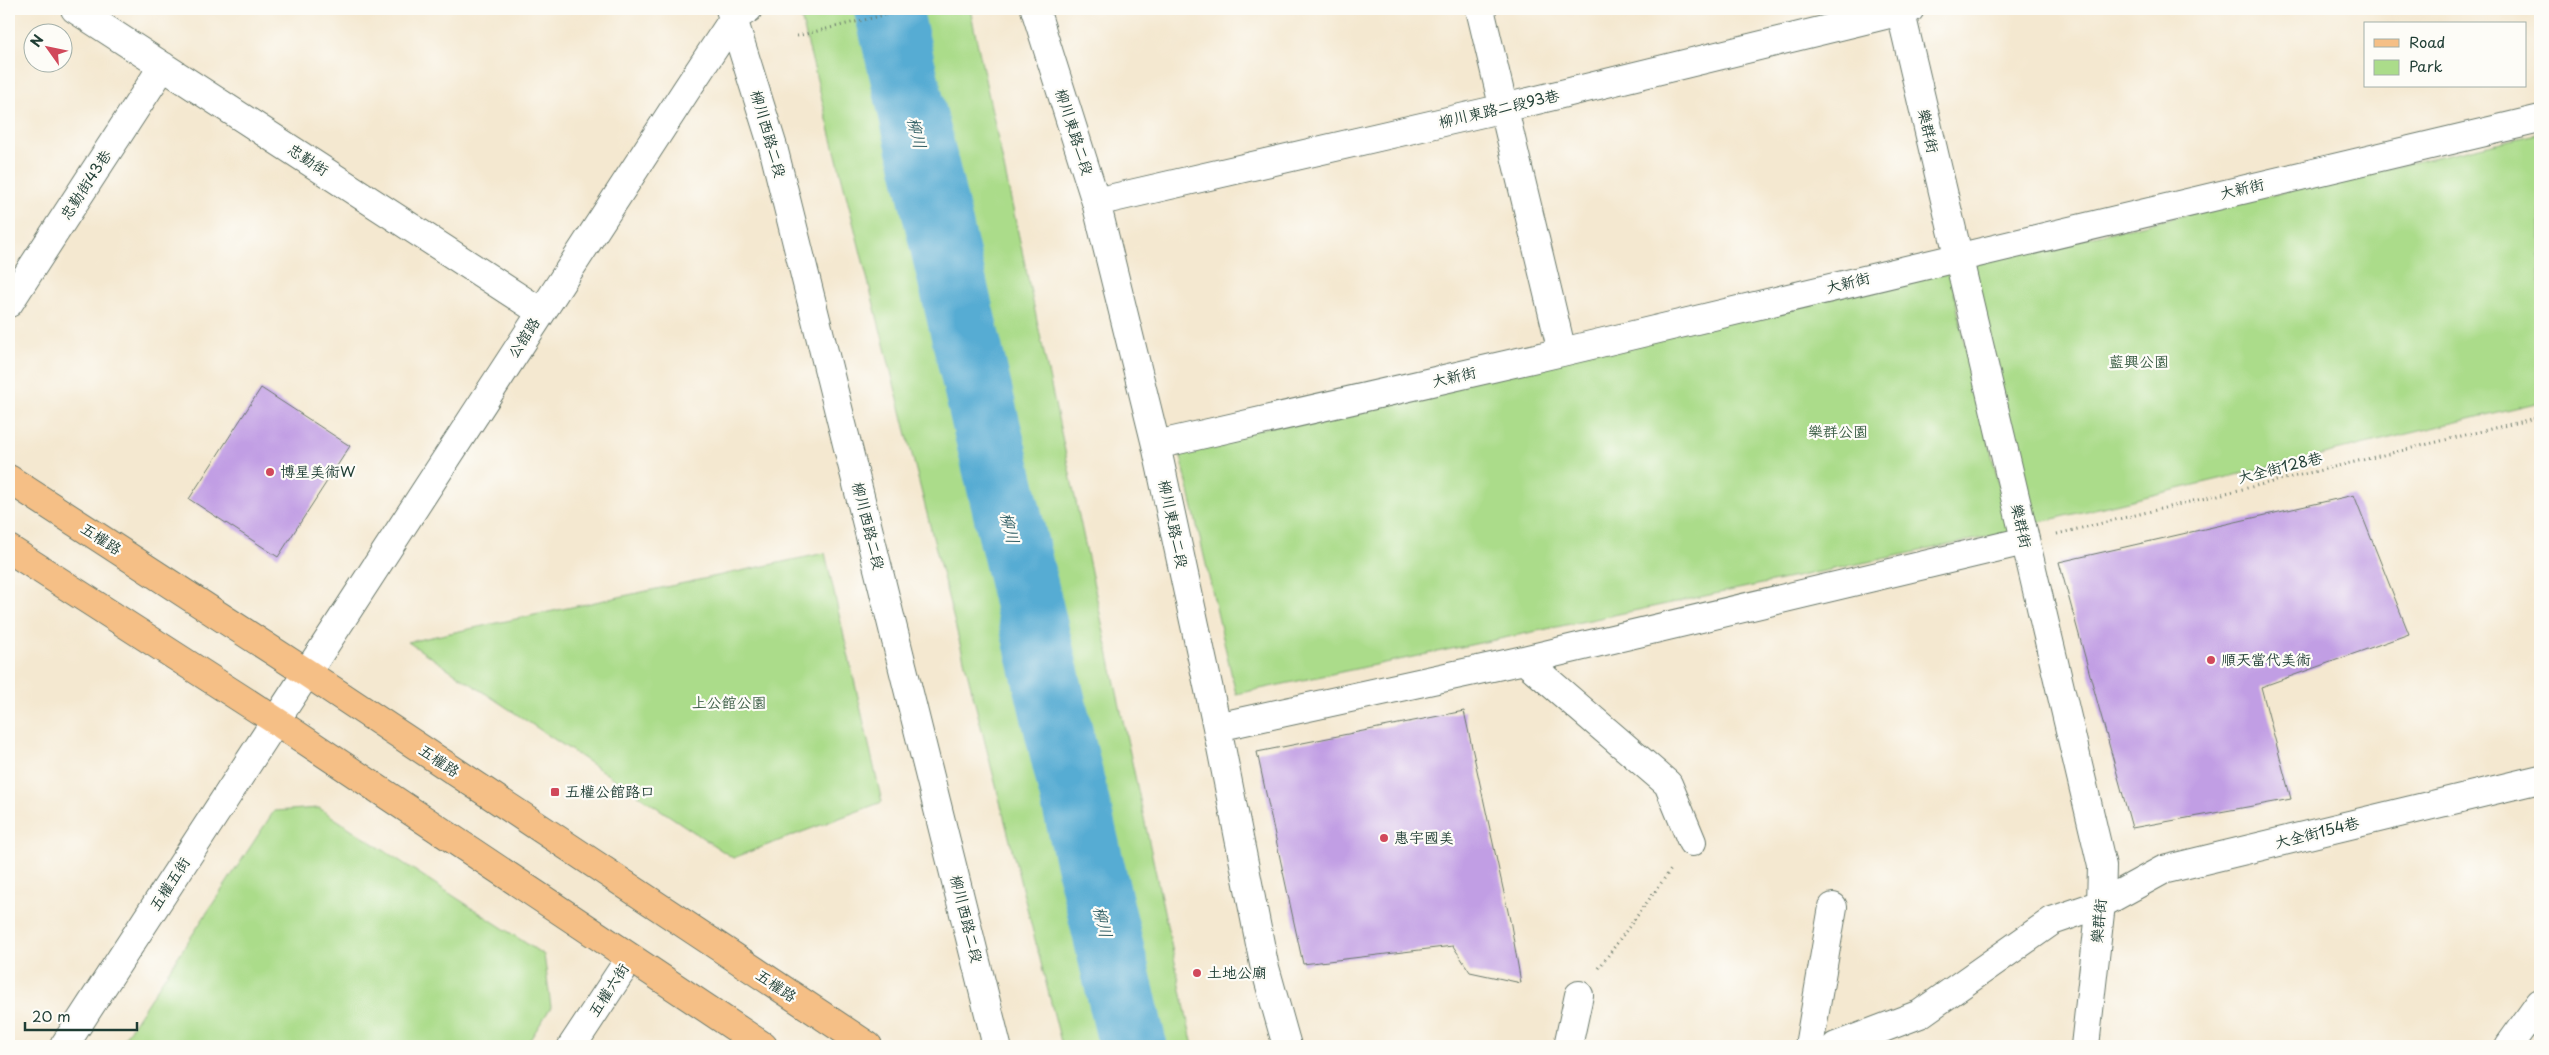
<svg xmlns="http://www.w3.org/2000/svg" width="2549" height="1055" viewBox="0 0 2549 1055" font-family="'Playpen Sans','LXGW WenKai TC',sans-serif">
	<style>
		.green { fill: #abdc8a; stroke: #658c5f }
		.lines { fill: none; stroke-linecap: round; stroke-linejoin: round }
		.river { stroke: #57acd3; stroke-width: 68 }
		.building { fill: #c19ee4 }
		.minor-casing { stroke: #6a796b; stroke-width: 30 }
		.major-casing { stroke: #6a796b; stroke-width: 30 }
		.path { stroke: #6a796b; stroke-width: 3; stroke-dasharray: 1 4; stroke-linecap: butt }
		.minor { stroke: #fff; stroke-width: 28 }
		.major { stroke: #f5bf86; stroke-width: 28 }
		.poi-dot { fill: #d1495b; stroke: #fdfcf7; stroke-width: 2 }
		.labels { text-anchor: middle; stroke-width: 4.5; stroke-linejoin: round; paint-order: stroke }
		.street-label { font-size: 15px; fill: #1f3d34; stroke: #fdfcf7 }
		.park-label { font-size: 15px; fill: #3b5d45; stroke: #fdfcf7 }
		.poi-label { font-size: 15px; fill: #1f3d34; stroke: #fdfcf7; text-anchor: start }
		.water-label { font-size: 16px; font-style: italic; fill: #305e64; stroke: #fdfcf7 }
	</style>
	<rect width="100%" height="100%" fill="#fdfcf7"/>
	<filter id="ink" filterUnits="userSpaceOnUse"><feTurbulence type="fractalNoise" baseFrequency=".02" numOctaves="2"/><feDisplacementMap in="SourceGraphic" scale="10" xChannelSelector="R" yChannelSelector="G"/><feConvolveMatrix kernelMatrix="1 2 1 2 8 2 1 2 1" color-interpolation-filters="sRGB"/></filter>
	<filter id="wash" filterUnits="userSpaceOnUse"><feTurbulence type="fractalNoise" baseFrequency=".0096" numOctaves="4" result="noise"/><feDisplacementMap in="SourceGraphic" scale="20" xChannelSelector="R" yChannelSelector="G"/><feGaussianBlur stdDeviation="1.12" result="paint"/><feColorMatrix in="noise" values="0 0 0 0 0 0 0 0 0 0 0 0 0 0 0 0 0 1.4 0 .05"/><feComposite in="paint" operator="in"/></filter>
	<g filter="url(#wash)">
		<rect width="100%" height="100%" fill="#f4e8d0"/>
		<path class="green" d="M799 9H970L1193 1046H1062Z
			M2540 133V402L2032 524 1973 264Z
			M1949 268 1967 355 2011 532 1236 694 1179 448Z
			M825 553 882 802 733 858 408 642Z
			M319 808 544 955 551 1007 526 1046H119L274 811Z"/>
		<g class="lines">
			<path class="river" d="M888 9 1133 1046"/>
		</g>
		<g id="blocks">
			<path class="building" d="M261 388 350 446 278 557 189 499Z
				M2354 495 2409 634 2261 687 2291 799 2132 828 2059 562Z
				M1464 711 1511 925 1521 983 1470 972 1453 946 1303 964 1257 752Z"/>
		</g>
	</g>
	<g filter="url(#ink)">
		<use href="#blocks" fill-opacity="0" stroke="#6a796b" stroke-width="1"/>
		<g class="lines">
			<defs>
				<path id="minor" d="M75 9 541 312
					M730 9 773 147 997 1046
					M1035 9 1096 202 1156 445 1217 727 1264 964 1287 1046
					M1480 9 1562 352
					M1900 9 2102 866 2101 904 2085 1046
					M1096 202 1504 108 1910 9
					M9 303 163 66
					M1156 445 1562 352 2540 119
					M1524 660 1668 784 1692 842
					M1217 727 1524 660 2025 541
					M64 1046 687 89 734 18 748 9
					M572 1046 630 958
					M1568 1046 1579 995
					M1809 1046 1833 907
					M1836 1046 1920 1014 2052 921 2101 904 2163 870 2540 779
					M2509 1046 2540 1003"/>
				<path id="major" d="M9 479 307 673 868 1046
					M9 549 276 721 763 1046"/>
			</defs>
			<use href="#minor" class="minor-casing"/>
			<use href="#major" class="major-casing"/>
			<path class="path" d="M797 36 909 9
				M2057 534 2540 417
				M1599 968 1672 868"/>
			<use href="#minor" class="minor"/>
			<use href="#major" class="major"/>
		</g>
	</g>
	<g class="poi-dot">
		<circle cx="270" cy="472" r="5"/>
		<circle cx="2211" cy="660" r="5"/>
		<rect x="550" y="787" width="10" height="10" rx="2.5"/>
		<circle cx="1384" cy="838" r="5"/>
		<circle cx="1197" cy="973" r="5"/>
	</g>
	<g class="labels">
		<g class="street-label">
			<text transform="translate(1499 109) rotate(-13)" y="5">柳川東路二段93巷</text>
			<text transform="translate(1928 131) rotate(77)" y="5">樂群街</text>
			<text transform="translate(1074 132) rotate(72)" y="5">柳川東路二段</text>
			<text transform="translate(768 134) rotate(74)" y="5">柳川西路二段</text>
			<text transform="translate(308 160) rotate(33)" y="5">忠勤街</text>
			<text transform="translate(86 185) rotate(-57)" y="5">忠勤街43巷</text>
			<text transform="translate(2242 189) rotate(-13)" y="5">大新街</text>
			<text transform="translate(1848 283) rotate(-14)" y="5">大新街</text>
			<text transform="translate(524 338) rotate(-57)" y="5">公舘路</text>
			<text transform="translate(1454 377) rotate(-13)" y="5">大新街</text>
			<text transform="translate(2280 468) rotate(-14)" y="5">大全街128巷</text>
			<text transform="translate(1173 524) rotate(78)" y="5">柳川東路二段</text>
			<text transform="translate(868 526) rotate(76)" y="5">柳川西路二段</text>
			<text transform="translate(2021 526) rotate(77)" y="5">樂群街</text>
			<text transform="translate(101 539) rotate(33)" y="5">五權路</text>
			<text transform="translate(439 761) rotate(34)" y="5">五權路</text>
			<text transform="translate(2317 833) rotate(-14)" y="5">大全街154巷</text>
			<text transform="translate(170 884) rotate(-57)" y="5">五權五街</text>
			<text transform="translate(966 919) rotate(76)" y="5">柳川西路二段</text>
			<text transform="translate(2099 921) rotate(-85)" y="5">樂群街</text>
			<text transform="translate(776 986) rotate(34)" y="5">五權路</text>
			<text transform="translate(609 990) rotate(-57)" y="5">五權六街</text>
		</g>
		<g class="park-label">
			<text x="2139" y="367">藍興公園</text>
			<text x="1838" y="437">樂群公園</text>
			<text x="729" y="708">上公館公園</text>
		</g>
		<g class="poi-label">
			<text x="280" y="477">博星美術W</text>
			<text x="2221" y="665">順天當代美術</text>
			<text x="565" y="797">五權公館路口</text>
			<text x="1394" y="843">惠宇國美</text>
			<text x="1207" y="978">土地公廟</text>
		</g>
		<g class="water-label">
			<text transform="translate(917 133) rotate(77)" y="6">柳川</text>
			<text transform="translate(1010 528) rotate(77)" y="6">柳川</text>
			<text transform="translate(1103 922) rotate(77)" y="6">柳川</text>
		</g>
	</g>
	<rect width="2549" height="1055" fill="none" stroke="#fdfcf7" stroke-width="30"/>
	<rect x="2364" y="22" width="162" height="65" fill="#fdfcf7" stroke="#a4b0a9"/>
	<rect x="2374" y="39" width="25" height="8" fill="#f5bf86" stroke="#a4b0a9"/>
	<text x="2409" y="48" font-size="15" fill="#1f3d34">Road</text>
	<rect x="2374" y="60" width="25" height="15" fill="#abdc8a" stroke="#a4b0a9"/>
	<text x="2409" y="72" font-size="15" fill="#1f3d34">Park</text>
	<g transform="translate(48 48) rotate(303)"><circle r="24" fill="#fdfcf7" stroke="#a4b0a9"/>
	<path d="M0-4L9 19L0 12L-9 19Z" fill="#d1495b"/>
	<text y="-8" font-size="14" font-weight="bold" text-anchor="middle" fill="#1f3d34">N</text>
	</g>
	<path d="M25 1022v8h112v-8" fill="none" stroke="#1f3d34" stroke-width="2.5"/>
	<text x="32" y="1022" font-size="15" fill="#1f3d34" stroke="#fdfcf7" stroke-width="4" paint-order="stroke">20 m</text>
</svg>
